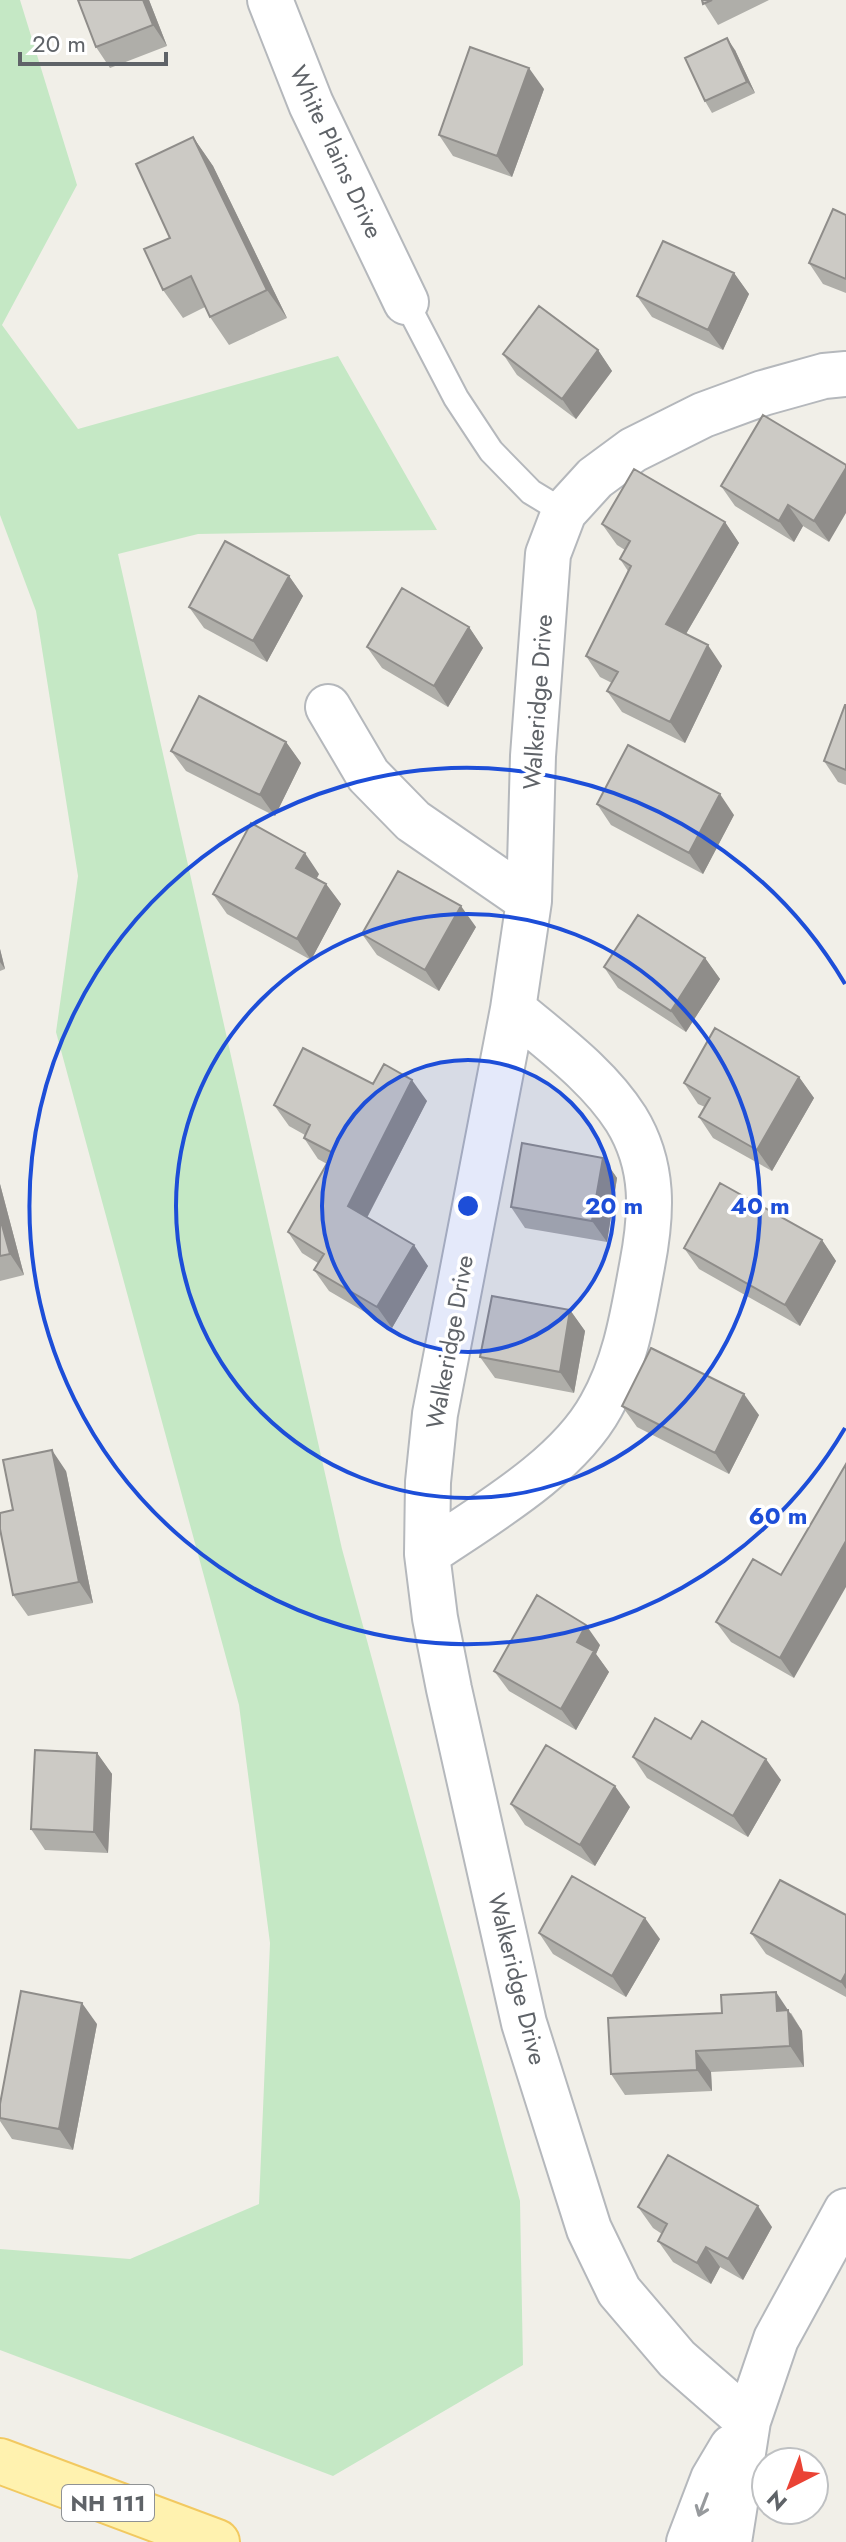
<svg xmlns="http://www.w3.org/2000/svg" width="846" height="2542" viewBox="0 0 846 2542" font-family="Jost,sans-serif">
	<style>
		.green { fill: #c5e8c5 }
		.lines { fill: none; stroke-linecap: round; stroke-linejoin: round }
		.lane-casing { stroke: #b5b8bc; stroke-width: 28 }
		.street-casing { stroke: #b5b8bc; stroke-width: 48 }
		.primary-casing { stroke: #f2c960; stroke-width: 48 }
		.lane { stroke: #fff; stroke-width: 24 }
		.street { stroke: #fff; stroke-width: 44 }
		.primary { stroke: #fff2af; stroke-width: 44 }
		.wall { fill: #afaea9 }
		.shaded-wall { fill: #8f8d8a }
		.building { fill: #cccac5; stroke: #8f8d8a; stroke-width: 2 }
		.oneway { stroke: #979a9d }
		.ring { fill: none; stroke: #1d4ed8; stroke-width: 4 }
		.labels { text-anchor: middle; stroke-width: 7; stroke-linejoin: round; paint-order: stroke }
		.shield { fill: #fff; stroke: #8f9295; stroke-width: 2 }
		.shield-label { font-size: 22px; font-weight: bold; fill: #5f6368 }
		.street-label { font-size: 24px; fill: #5f6368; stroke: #fff }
		.centre { fill: #1d4ed8; stroke: #fff; stroke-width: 4 }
		.ring-label { font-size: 24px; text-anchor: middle; font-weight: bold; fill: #1d4ed8; stroke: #fff; stroke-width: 7; stroke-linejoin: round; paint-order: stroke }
	</style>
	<rect width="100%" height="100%" fill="#f1efe8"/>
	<path class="green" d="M0 0H20L77 185 2 325 78 429 338 356 437 530 198 534 118 554 342 1549 520 2201 523 2365 333 2476 0 2350V2249L130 2259 259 2204 270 1943 239 1705 56 1032 78 876 36 611 0 515Z"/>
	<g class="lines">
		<defs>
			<path id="lane" d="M406 302 456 398 491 451 531 492 564 512"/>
			<path id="street" d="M270 0 311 104 406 302
				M328 707 368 775 413 821 529 901
				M427 1554C484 1515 567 1468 601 1406 626 1362 633 1314 642 1266 652 1214 655 1166 626 1119 598 1075 553 1043 513 1009
				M748 2421 677 2359 619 2291 589 2229 524 2023 449 1689 435 1618 427 1554 428 1482 435 1414 513 1009 529 901 533 756 548 554 564 512 595 478 633 450 703 415 763 393 824 376 846 374
				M689 2542 713 2479 732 2447
				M729 2542 748 2421 776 2339 846 2211"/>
			<path id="primary" d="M0 2461 217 2542"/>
		</defs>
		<use href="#lane" class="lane-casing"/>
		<use href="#street" class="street-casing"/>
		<use href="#primary" class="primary-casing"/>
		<use href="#lane" class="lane"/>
		<use href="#street" class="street"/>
		<use href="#primary" class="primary"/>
	</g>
	<path class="wall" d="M149 0 167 46 110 68 96 47Z
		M702 0H769L718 25Z
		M735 50 755 93 712 113 705 101Z
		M544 89 512 177 453 156 439 135Z
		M193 137 213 166 287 318 229 345 210 317 205 307 183 318 163 290 170 238Z
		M846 215V293L823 284 809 263Z
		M734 273 749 294 723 350 652 317 637 296Z
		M598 350 612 371 576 419 517 375 503 354Z
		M763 415 829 542 803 526 794 542 735 506 721 486Z
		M725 522 739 543 686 634 722 666 685 743 622 712 607 691 612 683 600 677 586 656 628 571 620 559 625 550 617 545 602 524Z
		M289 576 303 596 267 662 204 628 189 607Z
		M469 627 483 648 448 707 382 668 367 647Z
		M846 705V785L838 782 824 761Z
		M286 742 301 763 275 816 186 771 171 751Z
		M597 804 734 815 703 874 611 825Z
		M319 874 317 878 326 884 341 904 311 960 227 914 213 894Z
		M476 927 439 991 377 955 362 934Z
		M0 949 5 969 0 971Z
		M705 958 720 979 686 1032 618 988 604 967Z
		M799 1077 814 1098 772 1171 713 1138 699 1117 705 1107 698 1104 684 1083Z
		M373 1084 427 1101 367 1218 428 1266 392 1328 329 1291 314 1270 318 1263 302 1253 288 1232 327 1164 318 1159 304 1138 305 1135 289 1126 274 1105Z
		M603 1158 617 1178 607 1242 525 1228 511 1207Z
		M0 1184 24 1275 0 1281Z
		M822 1240 836 1261 800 1326 699 1269 684 1248Z
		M570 1310 585 1331 574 1393 495 1378 480 1357Z
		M622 1406 759 1415 729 1474 637 1427Z
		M66 1471 93 1603 28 1616 13 1595Z
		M781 1575 794 1678 731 1642 716 1622Z
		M600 1645 596 1654 609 1672 576 1730 509 1691 494 1671Z
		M691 1739 781 1780 748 1837 647 1778 633 1757Z
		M97 1753 112 1774 108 1853 45 1850 31 1829Z
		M511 1804 630 1807 595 1866 525 1825Z
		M846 1915V1997L766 1954 751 1933Z
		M539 1933 660 1939 626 1997 553 1954Z
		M791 2013 802 2031 804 2067 711 2072 712 2091 625 2095 611 2074Z
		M97 2024 73 2150 12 2139 0 2121V2104Z
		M638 2207 772 2227 743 2280 720 2267 711 2284 673 2262 658 2241 662 2234 653 2228Z"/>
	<path class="shaded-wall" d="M143 0H149L167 46 153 25Z
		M727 38 735 50 755 93 747 82Z
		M529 68 544 89 512 177 497 156Z
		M193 137 213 166 287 318 267 290Z
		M734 273 749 294 723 350 708 330Z
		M598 350 612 371 576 419 562 399Z
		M846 468V513L829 542 814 521Z
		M788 505 803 526 794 542 779 521Z
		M725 522 739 543 680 644 666 624Z
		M289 576 303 596 267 662 253 641Z
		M469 627 483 648 448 707 434 686Z
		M708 645 722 666 685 743 670 722Z
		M286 742 301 763 275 816 260 795Z
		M720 794 734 815 703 874 689 853Z
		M305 853 319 874 311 888 296 868Z
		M326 884 341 904 311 960 297 939Z
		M461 906 476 927 439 991 425 970Z
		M0 949 5 969 0 962Z
		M705 958 720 979 686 1032 671 1011Z
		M799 1077 814 1098 772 1171 757 1150Z
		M412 1080 427 1101 362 1227 348 1206Z
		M603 1158 617 1178 607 1242 592 1221Z
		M0 1184 24 1275 10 1254 0 1218Z
		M822 1240 836 1261 800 1326 785 1305Z
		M414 1245 428 1266 392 1328 377 1307Z
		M570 1310 585 1331 574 1393 560 1372Z
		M744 1394 759 1415 729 1474 715 1453Z
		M52 1450 66 1471 93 1603 79 1582Z
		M846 1541V1587L794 1678 780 1658Z
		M586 1625 600 1645 596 1654 609 1672 576 1730 561 1709 577 1642Z
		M97 1753 112 1774 108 1853 94 1832Z
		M766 1759 781 1780 748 1837 733 1816Z
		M615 1786 630 1807 595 1866 580 1845Z
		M645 1918 660 1939 626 1997 612 1976Z
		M846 1973V1989L841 1982Z
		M776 1992 802 2031 804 2067 790 2046 777 2011Z
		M82 2003 97 2024 73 2150 59 2129Z
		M696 2051 711 2072 712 2091 697 2070Z
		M758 2206 772 2227 743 2280 728 2259Z
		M706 2247 720 2267 711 2284 697 2263Z"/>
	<path class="building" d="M78 0H143L153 25 96 47Z
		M702 0H712L703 4Z
		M727 38 747 82 705 101 685 58Z
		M470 47 529 68 497 156 439 135Z
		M193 137 267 290 210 317 191 276 163 290 144 249 170 238 136 164Z
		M833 209 846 215V279L809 263Z
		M663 241 734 273 708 330 637 296Z
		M539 306 598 350 562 399 503 354Z
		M763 415 846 465V468L814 521 788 505 779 521 721 486Z
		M634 469 725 522 666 624 708 645 670 722 607 691 618 672 586 656 631 566 620 559 630 541 602 524Z
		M225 541 289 576 253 641 189 607Z
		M402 588 469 627 434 686 367 647Z
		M199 696 286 742 260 795 171 751Z
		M845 705H846V770L824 761Z
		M628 745 720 794 689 853 597 804Z
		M251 823 305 853 296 868 326 884 297 939 213 894Z
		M398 871 461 906 425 970 362 934Z
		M638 915 705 958 671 1011 604 967Z
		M715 1028 799 1077 757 1150 699 1117 710 1098 684 1083Z
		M303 1048 373 1084 384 1064 412 1080 348 1206 414 1245 377 1307 314 1270 324 1254 288 1232 333 1153 304 1138 310 1125 274 1105Z
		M522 1143 603 1158 592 1221 511 1207Z
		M720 1183 822 1240 785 1305 684 1248Z
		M0 1218 10 1254 0 1256Z
		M492 1296 570 1310 560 1372 480 1357Z
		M651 1348 744 1394 715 1453 622 1406Z
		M52 1450 79 1582 13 1595 0 1529V1513L13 1510 3 1460Z
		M846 1464V1541L780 1658 716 1622 753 1559 781 1575Z
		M537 1595 586 1625 577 1642 594 1651 561 1709 494 1671Z
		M655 1718 691 1739 702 1721 766 1759 733 1816 633 1757Z
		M546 1745 615 1786 580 1845 511 1804Z
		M35 1750 97 1753 94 1832 31 1829Z
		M572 1876 645 1918 612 1976 539 1933Z
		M780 1880 846 1915V1973L841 1982 751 1933Z
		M21 1991 82 2003 59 2129 0 2118V2104Z
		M776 1992 777 2011 788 2010 790 2046 696 2051 697 2070 611 2074 608 2018 722 2013 721 1995Z
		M668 2155 758 2206 728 2259 706 2247 697 2263 658 2241 667 2224 638 2207Z"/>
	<defs><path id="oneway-shaft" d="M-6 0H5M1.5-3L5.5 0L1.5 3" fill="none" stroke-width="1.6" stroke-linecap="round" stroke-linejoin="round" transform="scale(2)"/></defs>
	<use class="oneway" href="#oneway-shaft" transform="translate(703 2505) rotate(111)"/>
	<circle cx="468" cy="1206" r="146" fill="#1d4ed8" fill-opacity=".12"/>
	<g class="ring">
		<circle cx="468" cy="1206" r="146"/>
		<circle cx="468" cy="1206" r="292"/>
		<path d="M845 1428A438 438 0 1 1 845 984"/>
	</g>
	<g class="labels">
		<rect class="shield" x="62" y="2485" width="92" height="36" rx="6"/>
		<g class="shield-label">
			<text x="108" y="2511">NH 111</text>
		</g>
		<g class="street-label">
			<text transform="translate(336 152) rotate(65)" y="8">White Plains Drive</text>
			<text transform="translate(538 702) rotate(-86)" y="8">Walkeridge Drive</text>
			<text transform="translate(450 1342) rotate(-80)" y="8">Walkeridge Drive</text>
			<text transform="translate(517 1979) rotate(76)" y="8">Walkeridge Drive</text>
		</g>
	</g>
	<circle cx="468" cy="1206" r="12" class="centre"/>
	<g class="ring-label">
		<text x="614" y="1214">20 m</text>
		<text x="760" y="1214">40 m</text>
		<text x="778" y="1524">60 m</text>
	</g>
	<g transform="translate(790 2486) rotate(222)"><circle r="38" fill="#ffffff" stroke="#bfc1c3" stroke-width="2"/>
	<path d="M0-6L14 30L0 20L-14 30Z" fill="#ea4335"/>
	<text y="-12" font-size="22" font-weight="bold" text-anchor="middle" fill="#5f6368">N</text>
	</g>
	<path d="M20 52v12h146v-12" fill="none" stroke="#5f6368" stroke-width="4"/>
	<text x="32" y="52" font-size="24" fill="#5f6368" stroke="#ffffff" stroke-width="6" paint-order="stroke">20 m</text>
</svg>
